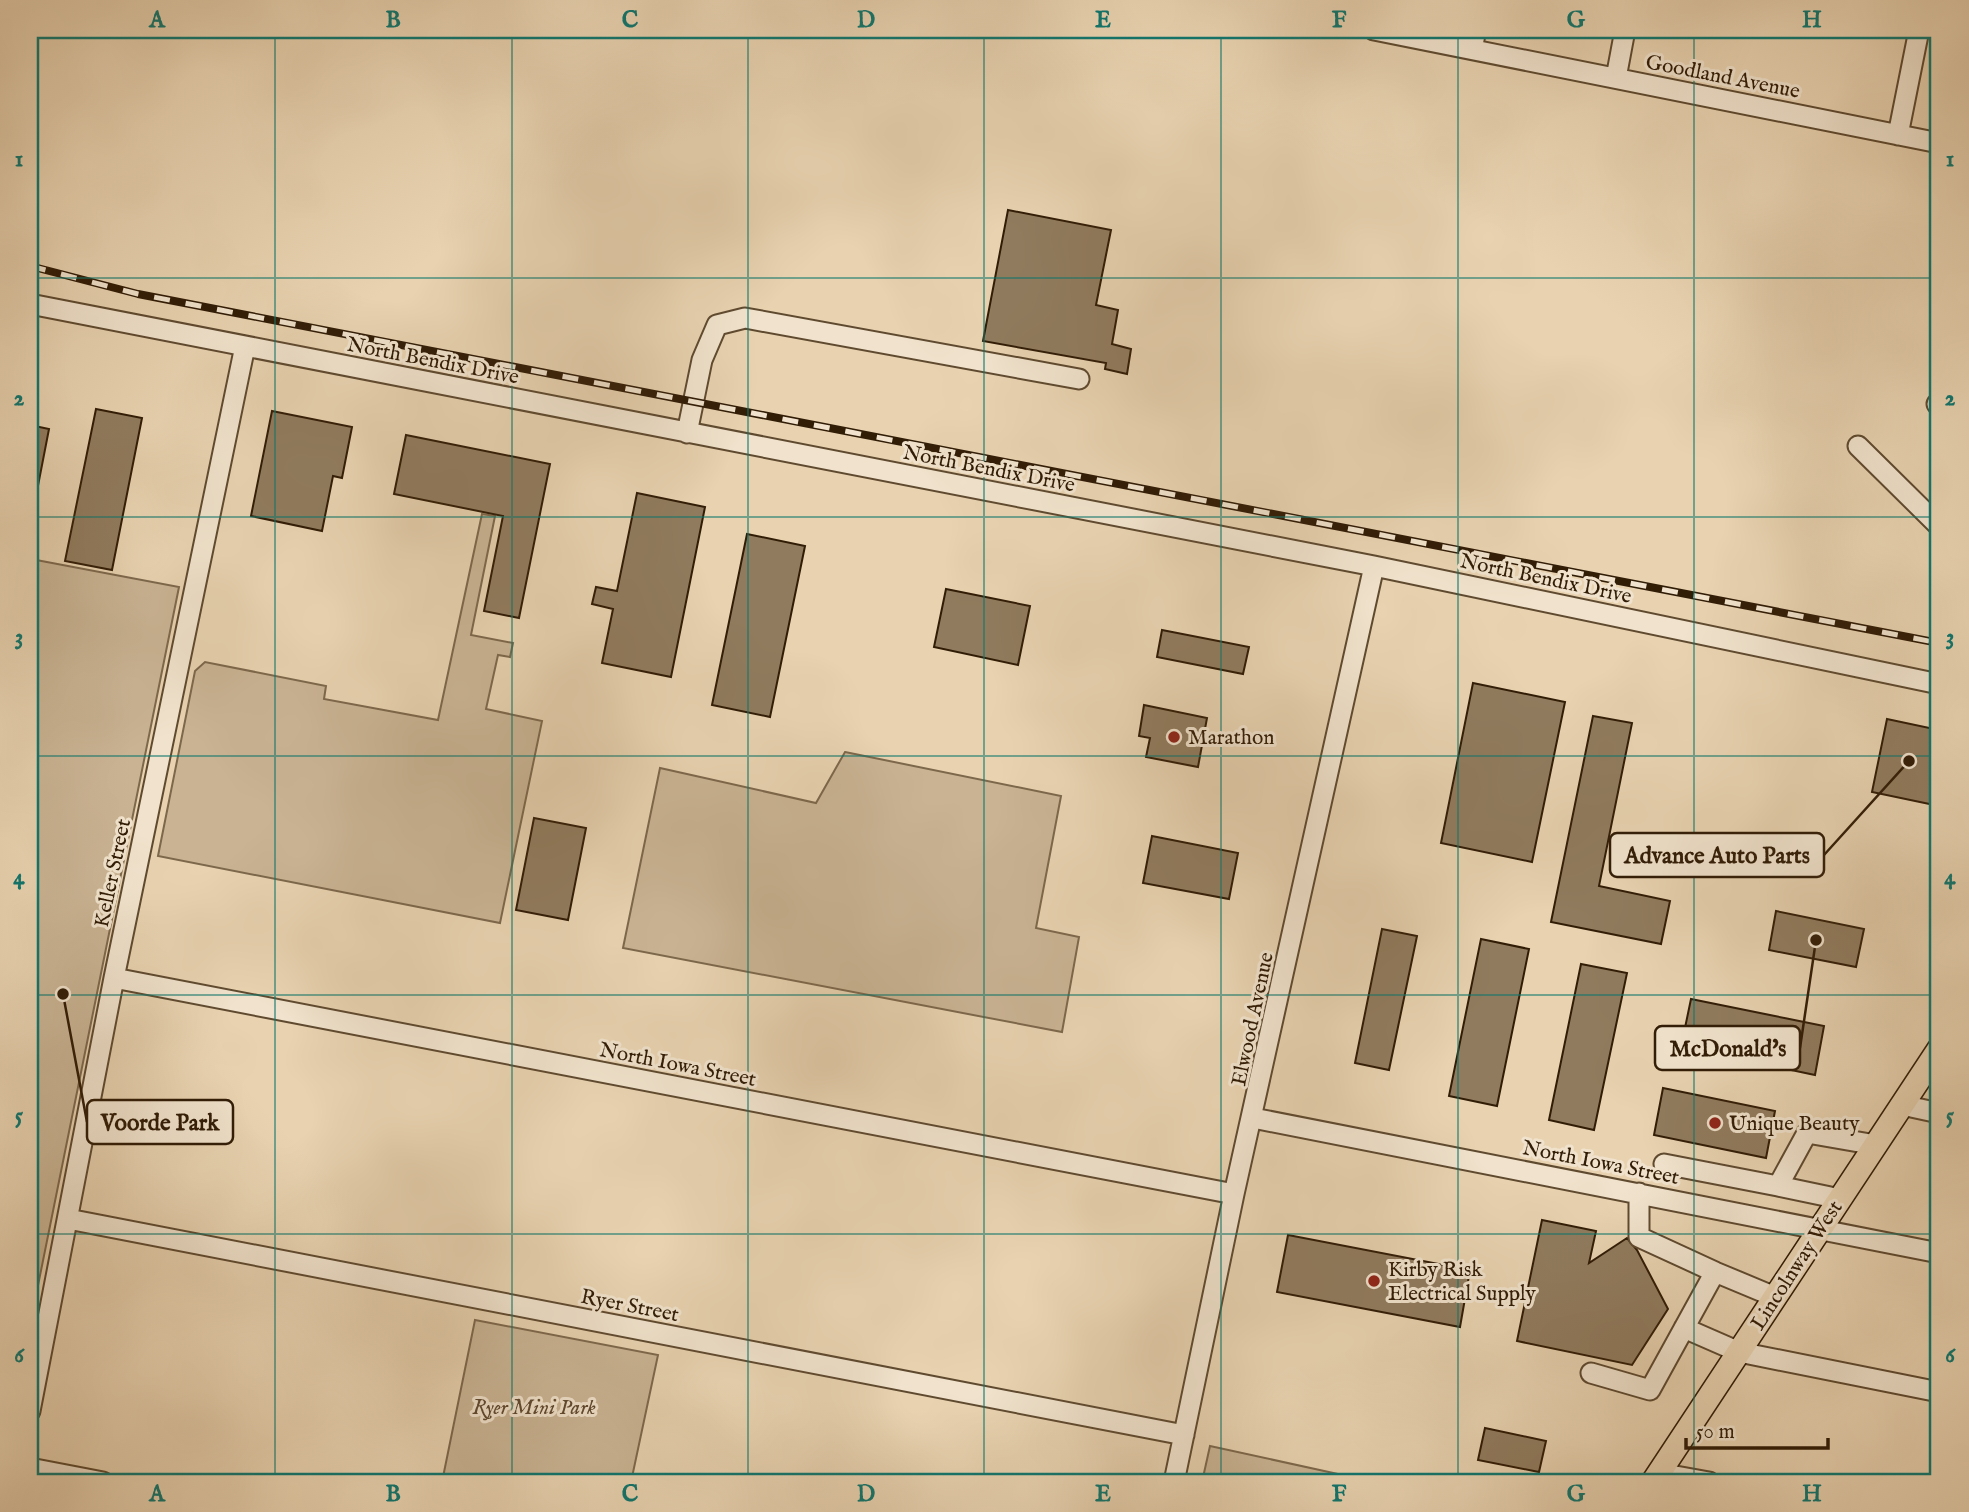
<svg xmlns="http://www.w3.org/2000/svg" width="1969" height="1512" viewBox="0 0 1969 1512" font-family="'IM FELL English',serif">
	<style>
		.green { fill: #c9b393; stroke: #7d684c; stroke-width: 2 }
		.building { fill: #907b5e; stroke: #311c06; stroke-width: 2 }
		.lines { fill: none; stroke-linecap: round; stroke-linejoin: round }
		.minor-casing { stroke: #5f4a30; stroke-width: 23 }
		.major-casing { stroke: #311c06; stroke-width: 26 }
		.minor { stroke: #f0e2cc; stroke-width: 19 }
		.major { stroke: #e8d2b0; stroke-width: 23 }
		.rail-casing { stroke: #311c06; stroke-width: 8 }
		.rail { stroke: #f0e2cc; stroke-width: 5; stroke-dasharray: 16; stroke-linecap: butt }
		.grid { fill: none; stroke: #0f766e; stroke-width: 2; stroke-opacity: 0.55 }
		.poi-dot { fill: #8f2418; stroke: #f0e2cc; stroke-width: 2.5 }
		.labels { text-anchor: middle; stroke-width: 6; stroke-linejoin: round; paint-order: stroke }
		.street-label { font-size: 21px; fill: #311c06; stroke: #f0e2cc }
		.poi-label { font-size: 21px; fill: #311c06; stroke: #f0e2cc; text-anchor: start }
		.park-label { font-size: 21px; font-style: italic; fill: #5f4930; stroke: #f0e2cc }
		.leader { fill: none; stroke: #311c06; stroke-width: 2.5 }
		.callout-dot { fill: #311c06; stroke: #f0e2cc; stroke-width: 2.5 }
		.callout { fill: #f0e2cc; stroke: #311c06; stroke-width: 2.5 }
		.callout-label { font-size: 23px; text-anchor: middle; font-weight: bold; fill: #311c06 }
		.neatline { fill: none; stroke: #0f766e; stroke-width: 2.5 }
		.grid-label { font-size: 23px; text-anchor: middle; font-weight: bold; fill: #0f766e }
	</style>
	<rect width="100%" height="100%" fill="#e8d2b0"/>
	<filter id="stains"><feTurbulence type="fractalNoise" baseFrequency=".00286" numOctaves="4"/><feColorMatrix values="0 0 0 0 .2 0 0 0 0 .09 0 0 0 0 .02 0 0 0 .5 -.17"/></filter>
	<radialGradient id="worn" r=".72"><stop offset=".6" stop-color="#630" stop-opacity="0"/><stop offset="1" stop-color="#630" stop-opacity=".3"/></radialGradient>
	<path class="green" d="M482 514 495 516 471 635 513 643 510 657 498 655 486 709 542 721 500 923 158 856 195 671 205 662 326 686 324 699 438 720Z
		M31 559 179 587 30 1325V562Z
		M845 752 1061 796 1036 928 1079 937 1062 1032 623 948 660 768 816 803Z
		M475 1320 658 1355 631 1482H442Z
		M1210 1446 1338 1474 1336 1482H1202Z"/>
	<path class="building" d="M1008 210 1111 230 1096 305 1118 310 1112 344 1131 349 1127 374 1105 369 1106 363 983 341Z
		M96 409 142 418 112 570 65 561Z
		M272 411 352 427 342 478 333 476 322 531 251 516Z
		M30 425 49 429 37 491 30 490Z
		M406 435 550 464 519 618 484 611 503 516 394 494Z
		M637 493 705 507 671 677 602 663 613 609 592 604 596 587 617 591Z
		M747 534 805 546 770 717 712 705Z
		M946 589 1030 606 1018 665 934 647Z
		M1162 630 1249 647 1243 674 1157 657Z
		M1473 683 1565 702 1532 862 1441 843Z
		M1144 705 1207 718 1198 767 1146 757 1150 738 1139 736Z
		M1593 716 1632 723 1599 886 1670 901 1661 944 1551 922Z
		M1887 719 1939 730V806L1872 792Z
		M534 818 586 828 568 920 516 910Z
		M1152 836 1238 853 1229 899 1143 883Z
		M1776 911 1864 929 1856 967 1769 950Z
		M1382 929 1417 936 1389 1070 1355 1063Z
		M1481 939 1529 949 1497 1106 1449 1096Z
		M1581 964 1627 973 1594 1130 1549 1120Z
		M1691 999 1824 1026 1815 1075 1681 1047Z
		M1663 1088 1775 1111 1766 1158 1654 1135Z
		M1542 1220 1596 1231 1589 1263 1627 1238 1637 1250 1668 1309 1632 1365 1517 1341Z
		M1288 1235 1470 1270 1460 1327 1277 1292Z
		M1485 1428 1546 1441 1539 1472 1478 1460Z"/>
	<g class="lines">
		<defs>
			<path id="minor" d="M1374 30 1939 143
				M1472 49 1476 30
				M1616 78 1625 30
				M1898 135 1919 30
				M30 304 1374 566 1939 684
				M1937 404H1939
				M687 433 702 360 717 325 745 318 1079 379
				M1858 446 1939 526
				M114 978 1234 1194
				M1902 1105 1939 1113
				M1253 1118 1939 1253
				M1664 1164 1778 1186 1807 1133 1876 1145
				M1778 1186 1840 1199
				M68 1219 1184 1435
				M1715 1272 1775 1297
				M1684 1328 1739 1352 1939 1392
				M1591 1373 1650 1390 1715 1272 1639 1237V1193
				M30 1411 114 978 245 346
				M30 1468 103 1482
				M1659 1473 1709 1482
				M1174 1482 1234 1194 1374 566"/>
			<path id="major" d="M1653 1482 1939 1049"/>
		</defs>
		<use href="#minor" class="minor-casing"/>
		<use href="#major" class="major-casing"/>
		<use href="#minor" class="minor"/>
		<use href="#major" class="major"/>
		<defs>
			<path id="rail" d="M30 266 138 294 1939 643"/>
		</defs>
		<use href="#rail" class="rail-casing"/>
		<use href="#rail" class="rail"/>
	</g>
	<path class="grid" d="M275 30V1482M512 30V1482M748 30V1482M984 30V1482M1221 30V1482M1458 30V1482M1694 30V1482M30 278H1939M30 517H1939M30 756H1939M30 995H1939M30 1234H1939"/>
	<g class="poi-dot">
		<circle cx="1174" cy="737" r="7"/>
		<circle cx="1715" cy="1123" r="7"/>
		<circle cx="1374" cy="1281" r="7"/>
	</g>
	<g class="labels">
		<g class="street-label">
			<text transform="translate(1723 76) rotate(11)" y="7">Goodland Avenue</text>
			<text transform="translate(433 360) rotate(11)" y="7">North Bendix Drive</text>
			<text transform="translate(989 468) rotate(11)" y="7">North Bendix Drive</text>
			<text transform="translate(1546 578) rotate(12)" y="7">North Bendix Drive</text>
			<text transform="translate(112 873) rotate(-78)" y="7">Keller Street</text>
			<text transform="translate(1252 1019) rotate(-78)" y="7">Elwood Avenue</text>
			<text transform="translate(678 1064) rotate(11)" y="7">North Iowa Street</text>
			<text transform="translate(1601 1162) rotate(11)" y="7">North Iowa Street</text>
			<text transform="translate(1796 1265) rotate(-57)" y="7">Lincolnway West</text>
			<text transform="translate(630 1305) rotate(11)" y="7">Ryer Street</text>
		</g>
		<g class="poi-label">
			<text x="1188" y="744">Marathon</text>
			<text x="1729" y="1130">Unique Beauty</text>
			<text x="1388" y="1276">Kirby Risk<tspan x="1388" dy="24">Electrical Supply</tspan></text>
		</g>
		<g class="park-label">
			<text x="534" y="1414">Ryer Mini Park</text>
		</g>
	</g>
	<path class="leader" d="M1909 761L1824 855M1816 940L1800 1048M63 994L87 1122"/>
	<g class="callout-dot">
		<circle cx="1909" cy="761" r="7"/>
		<circle cx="1816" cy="940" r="7"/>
		<circle cx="63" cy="994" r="7"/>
	</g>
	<g class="callout">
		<rect x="1610" y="833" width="214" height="44" rx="7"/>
		<rect x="1655" y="1026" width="145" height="44" rx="7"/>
		<rect x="87" y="1100" width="146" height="44" rx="7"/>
	</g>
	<g class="callout-label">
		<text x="1717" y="863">Advance Auto Parts</text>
		<text x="1728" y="1056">McDonald's</text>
		<text x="160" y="1130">Voorde Park</text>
	</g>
	<rect width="1969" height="1512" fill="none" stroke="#e8d2b0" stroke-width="77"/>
	<path d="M1686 1438v10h142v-10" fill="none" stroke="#311c06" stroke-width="3.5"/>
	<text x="1696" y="1438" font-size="21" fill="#311c06" stroke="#f0e2cc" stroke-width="5" paint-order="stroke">50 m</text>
	<rect x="38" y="38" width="1892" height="1436" class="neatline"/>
	<g class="grid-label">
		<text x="157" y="27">A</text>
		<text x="393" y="27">B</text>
		<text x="630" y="27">C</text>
		<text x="866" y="27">D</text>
		<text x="1103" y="27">E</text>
		<text x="1339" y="27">F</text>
		<text x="1576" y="27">G</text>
		<text x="1812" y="27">H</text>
		<text x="19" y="166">1</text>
		<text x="1950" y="166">1</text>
		<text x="19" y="405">2</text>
		<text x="1950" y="405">2</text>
		<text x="19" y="644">3</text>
		<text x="1950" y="644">3</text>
		<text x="19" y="884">4</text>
		<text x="1950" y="884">4</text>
		<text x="19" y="1123">5</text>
		<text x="1950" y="1123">5</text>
		<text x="19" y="1362">6</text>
		<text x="1950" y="1362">6</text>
		<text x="157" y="1501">A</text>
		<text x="393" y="1501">B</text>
		<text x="630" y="1501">C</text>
		<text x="866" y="1501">D</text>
		<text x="1103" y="1501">E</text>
		<text x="1339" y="1501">F</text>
		<text x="1576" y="1501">G</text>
		<text x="1812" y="1501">H</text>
	</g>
	<rect width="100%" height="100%" filter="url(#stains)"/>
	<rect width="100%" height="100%" fill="url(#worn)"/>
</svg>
